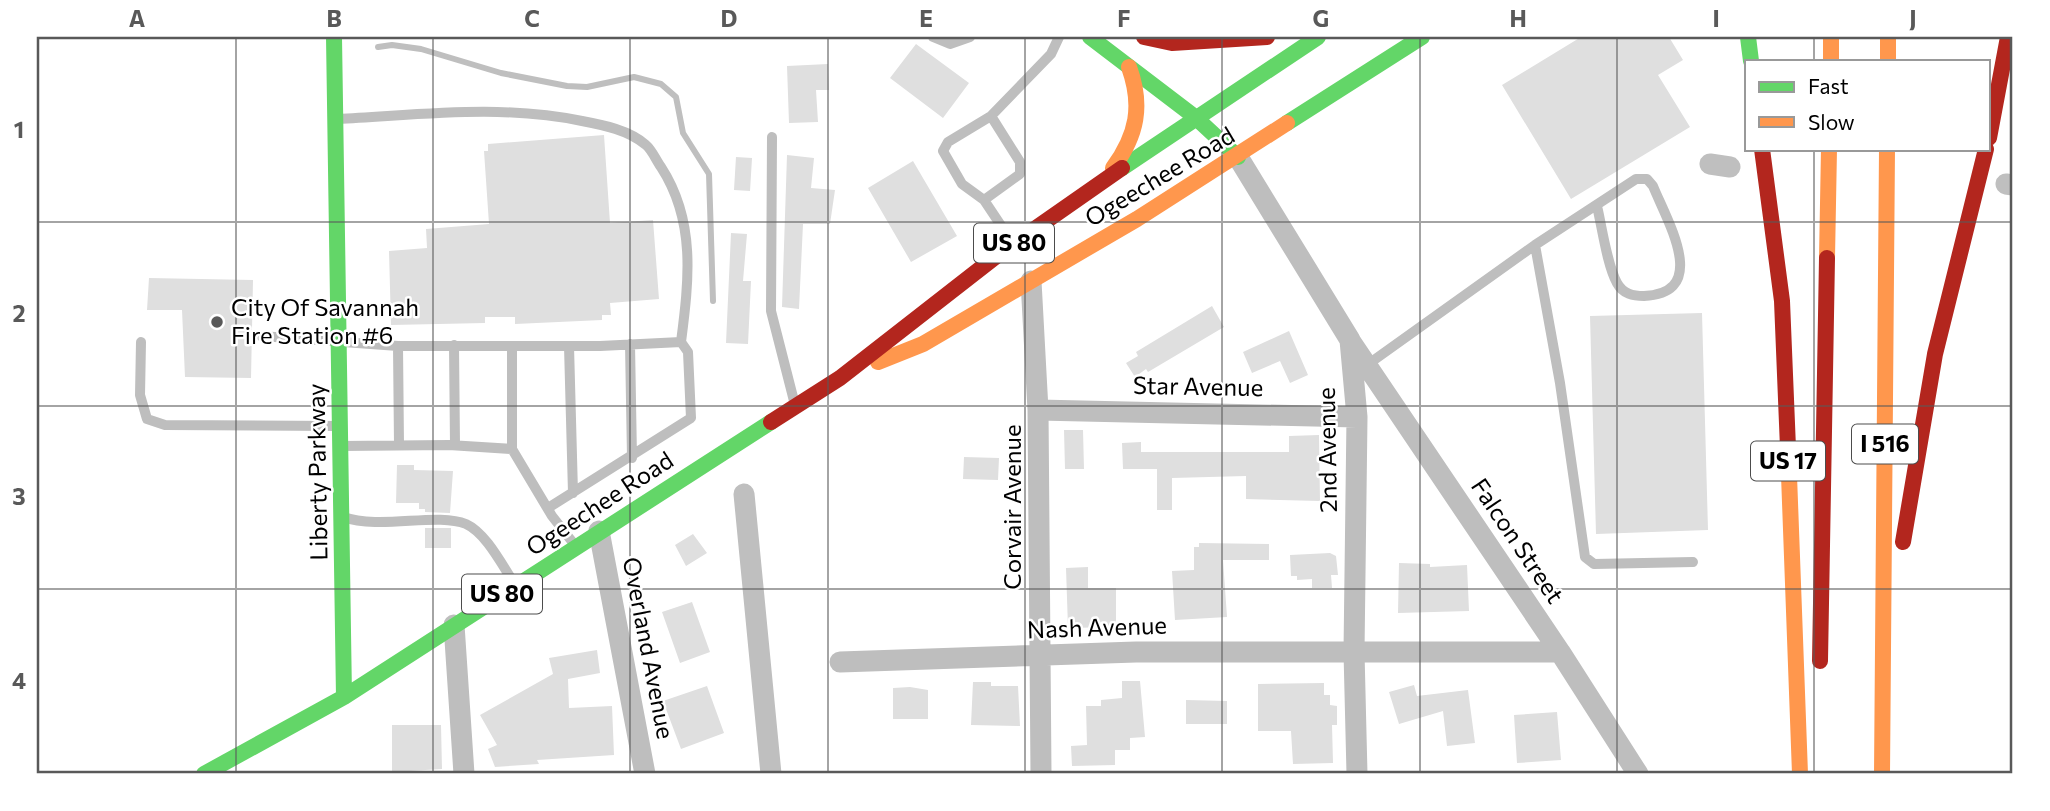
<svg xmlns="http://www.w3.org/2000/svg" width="2050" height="811" viewBox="0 0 2050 811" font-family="Commissioner,sans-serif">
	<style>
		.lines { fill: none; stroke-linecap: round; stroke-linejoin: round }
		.stream { stroke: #bfbfbf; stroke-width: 6 }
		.canal { stroke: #bfbfbf; stroke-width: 21 }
		.building { fill: #dfdfdf }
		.lane { stroke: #bebebe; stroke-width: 10 }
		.street { stroke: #bebebe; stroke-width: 21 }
		.fast { stroke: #63d668; stroke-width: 16 }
		.slow { stroke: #ff974d; stroke-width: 16 }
		.jam { stroke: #b3261e; stroke-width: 16 }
		.grid { fill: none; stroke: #595959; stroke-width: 2; stroke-opacity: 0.55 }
		.poi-dot { fill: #595959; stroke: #fff; stroke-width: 2.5 }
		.labels { text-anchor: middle; stroke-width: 5; stroke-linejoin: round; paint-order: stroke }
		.shield { fill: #fff; stroke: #4c4c4c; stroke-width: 2 }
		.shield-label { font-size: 23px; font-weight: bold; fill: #000 }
		.street-label { font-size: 24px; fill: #000; stroke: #fff }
		.poi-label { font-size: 24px; fill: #000; stroke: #fff; text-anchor: start }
		.neatline { fill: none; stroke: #595959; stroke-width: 2.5 }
		.grid-label { font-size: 23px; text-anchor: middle; font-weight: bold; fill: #595959 }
	</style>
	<rect width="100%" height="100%" fill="#fff"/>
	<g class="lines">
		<path class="stream" d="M378 47 392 45 421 49 501 73 567 86 587 87 634 77 661 84 676 97 683 133 709 174 713 301"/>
		<path class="canal" d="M1710 164 1730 167
			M2006 184 2013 185
			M744 494 771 774"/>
	</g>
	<path class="building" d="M1581 37H1669L1683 60 1658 75 1690 127 1571 199 1502 85Z
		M916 44 969 83 943 118 890 78Z
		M828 64 829 90H816L818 122 789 123 787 66Z
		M604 135 610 223 653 220 659 299 610 303 611 315H602V320L515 324V317H485V323L391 325 389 251 427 248 426 229 489 224 484 151H488V144Z
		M787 155 814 158 811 188 835 190 830 224H803L799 309 782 307Z
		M736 157 752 158 750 191 734 190Z
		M913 161 957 236 911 262 868 188Z
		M731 233 747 234 743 281H751L748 344 726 343Z
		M149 278 253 280 251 378 185 377 182 310H147Z
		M1212 306 1224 327 1148 372 1146 369 1135 377 1126 363 1138 356 1136 352Z
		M1702 313 1708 530 1596 534 1590 316Z
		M1289 331 1308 375 1290 383 1280 361 1252 373 1243 352Z
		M1064 430H1083L1084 469H1065Z
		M1319 435 1320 501 1246 499V476L1172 478V510H1157V469H1123L1122 443 1141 442V452H1289V436Z
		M964 457 999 458 998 480 963 479Z
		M397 465H414V470L453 471 450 513 425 512V509H419V503H396Z
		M425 528H451V548H425Z
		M693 534 707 553 686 566 675 545Z
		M1199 543 1269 544V560H1223L1227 617 1175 620 1172 571 1194 570V547H1199Z
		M1330 553 1336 556 1338 575H1331L1332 588H1312V579L1297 580V576H1291L1290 555Z
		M1399 563 1430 564V567L1467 565 1469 611 1398 613Z
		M1088 567V588H1116V627L1068 628 1066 568Z
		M692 602 710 652 680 663 662 612Z
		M597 650 600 673 568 679 569 708 612 706 614 755 537 760 539 764 495 767 488 749 497 745 480 715 553 674 549 658Z
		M1122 681H1140L1145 737 1130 738V750H1115V765L1072 766 1071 746 1087 745 1086 706H1101V700L1122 698Z
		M973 682H991V686H1018L1020 726 971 725Z
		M1324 683V695H1330V705L1337 706V725H1332L1333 763 1293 764 1291 731H1258V684Z
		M1414 685 1417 696 1468 690 1475 743 1447 746 1443 711 1399 724 1389 692Z
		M707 686 724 733 681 749 663 701Z
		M910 687 928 690V719H893V688Z
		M1186 700 1227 701V724H1186Z
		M1557 712 1561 760 1517 763 1514 715Z
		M392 725H441L442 769 392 772Z"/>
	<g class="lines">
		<path class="lane" d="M933 37 950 44 970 37
			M338 119C420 115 500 104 582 121 603 125 629 130 646 145 652 150 656 160 661 167 696 221 689 280 681 342
			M772 137 771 311 794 401
			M984 200 962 184 943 151 948 142 991 116
			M1012 242 984 200 1020 174V162L991 116 1051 54 1059 37
			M1535 245 1636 179H1647L1653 186C1667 221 1711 293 1644 296 1633 296 1623 294 1617 283 1607 265 1602 227 1597 206
			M261 336 398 346H600L681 342 688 352 691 418 548 508
			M141 342 140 395 147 419 165 425 337 426
			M630 344 632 458
			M454 345 455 445
			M398 346 399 445
			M512 346V449
			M569 346 573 493
			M1367 365 1535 245 1560 383 1585 557 1594 564 1693 562
			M342 446 449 445 512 449 552 516 574 544
			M343 517C381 530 437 512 466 524 486 533 502 565 514 583"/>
		<path class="street" d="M1238 157 1350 340 1357 417 1354 652 1357 774
			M1031 281 1038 410 1041 774
			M1351 342 1560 652 1638 774
			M1038 410 1357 417
			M599 531 645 774
			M454 625 464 774
			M840 662 1136 652H1560"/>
		<path class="fast" d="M334 37 344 697
			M1090 37 1195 117 1238 157
			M1748 37 1751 61
			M1287 123 1422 37
			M1122 168 1318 37
			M204 774 344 697 771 422"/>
		<path class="slow" d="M1831 37V61
			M1888 37V61
			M1113 168C1137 135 1143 106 1129 67
			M1827 258 1829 149
			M878 362 923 344 1137 219 1287 123
			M1788 448 1800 774
			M1882 774 1887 149"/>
		<path class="jam" d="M1144 37 1172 43 1267 37
			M1989 138 2008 37
			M1762 149 1782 301 1788 448
			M771 422 840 378 1003 251 1122 168
			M1903 542 1935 354 1986 149
			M1820 661 1827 258"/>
	</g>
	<path class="grid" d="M236 37V774M433 37V774M630 37V774M828 37V774M1025 37V774M1222 37V774M1420 37V774M1617 37V774M1814 37V61M1814 149V774M37 222H2013M37 406H2013M37 589H2013"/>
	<circle class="poi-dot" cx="217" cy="322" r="7"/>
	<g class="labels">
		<g class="shield">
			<rect x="974" y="223.5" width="80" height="39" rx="5"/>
			<rect x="1852" y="424.5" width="66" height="39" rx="5"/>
			<rect x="1751" y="441.5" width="74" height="39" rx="5"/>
			<rect x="462" y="574.5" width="80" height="39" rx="5"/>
		</g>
		<g class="shield-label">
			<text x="1014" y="251">US 80</text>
			<text x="1885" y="452">I 516</text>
			<text x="1788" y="469">US 17</text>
			<text x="502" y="602">US 80</text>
		</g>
		<g class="street-label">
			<text transform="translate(1160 177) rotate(-31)" y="8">Ogeechee Road</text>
			<text transform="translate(1198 387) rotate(1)" y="8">Star Avenue</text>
			<text transform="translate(1328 450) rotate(-91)" y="8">2nd Avenue</text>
			<text transform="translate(318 472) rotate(-91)" y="8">Liberty Parkway</text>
			<text transform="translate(600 504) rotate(-33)" y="8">Ogeechee Road</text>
			<text transform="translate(1013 507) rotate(-90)" y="8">Corvair Avenue</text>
			<text transform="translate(1517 541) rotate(56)" y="8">Falcon Street</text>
			<text transform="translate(1097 628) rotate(-2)" y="8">Nash Avenue</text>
			<text transform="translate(648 648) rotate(79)" y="8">Overland Avenue</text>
		</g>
		<g class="poi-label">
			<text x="231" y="316">City Of Savannah<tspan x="231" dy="28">Fire Station #6</tspan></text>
		</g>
	</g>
	<rect width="2050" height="811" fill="none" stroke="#ffffff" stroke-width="77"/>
	<rect x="1745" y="60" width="245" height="91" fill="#ffffff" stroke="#999999" stroke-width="2"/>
	<rect x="1759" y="82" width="35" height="10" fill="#63d668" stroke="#999999" stroke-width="2"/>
	<text x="1808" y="94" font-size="21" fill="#000000">Fast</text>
	<rect x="1759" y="117" width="35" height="10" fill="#ff974d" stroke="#999999" stroke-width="2"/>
	<text x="1808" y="130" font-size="21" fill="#000000">Slow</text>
	<rect x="38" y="38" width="1973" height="734" class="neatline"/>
	<g class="grid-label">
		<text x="137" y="27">A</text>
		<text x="334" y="27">B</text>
		<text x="532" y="27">C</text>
		<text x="729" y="27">D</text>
		<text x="926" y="27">E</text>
		<text x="1124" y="27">F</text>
		<text x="1321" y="27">G</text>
		<text x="1518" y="27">H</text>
		<text x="1716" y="27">I</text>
		<text x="1913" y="27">J</text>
		<text x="19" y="138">1</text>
		<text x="19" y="322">2</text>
		<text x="19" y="505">3</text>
		<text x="19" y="689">4</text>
	</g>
</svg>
